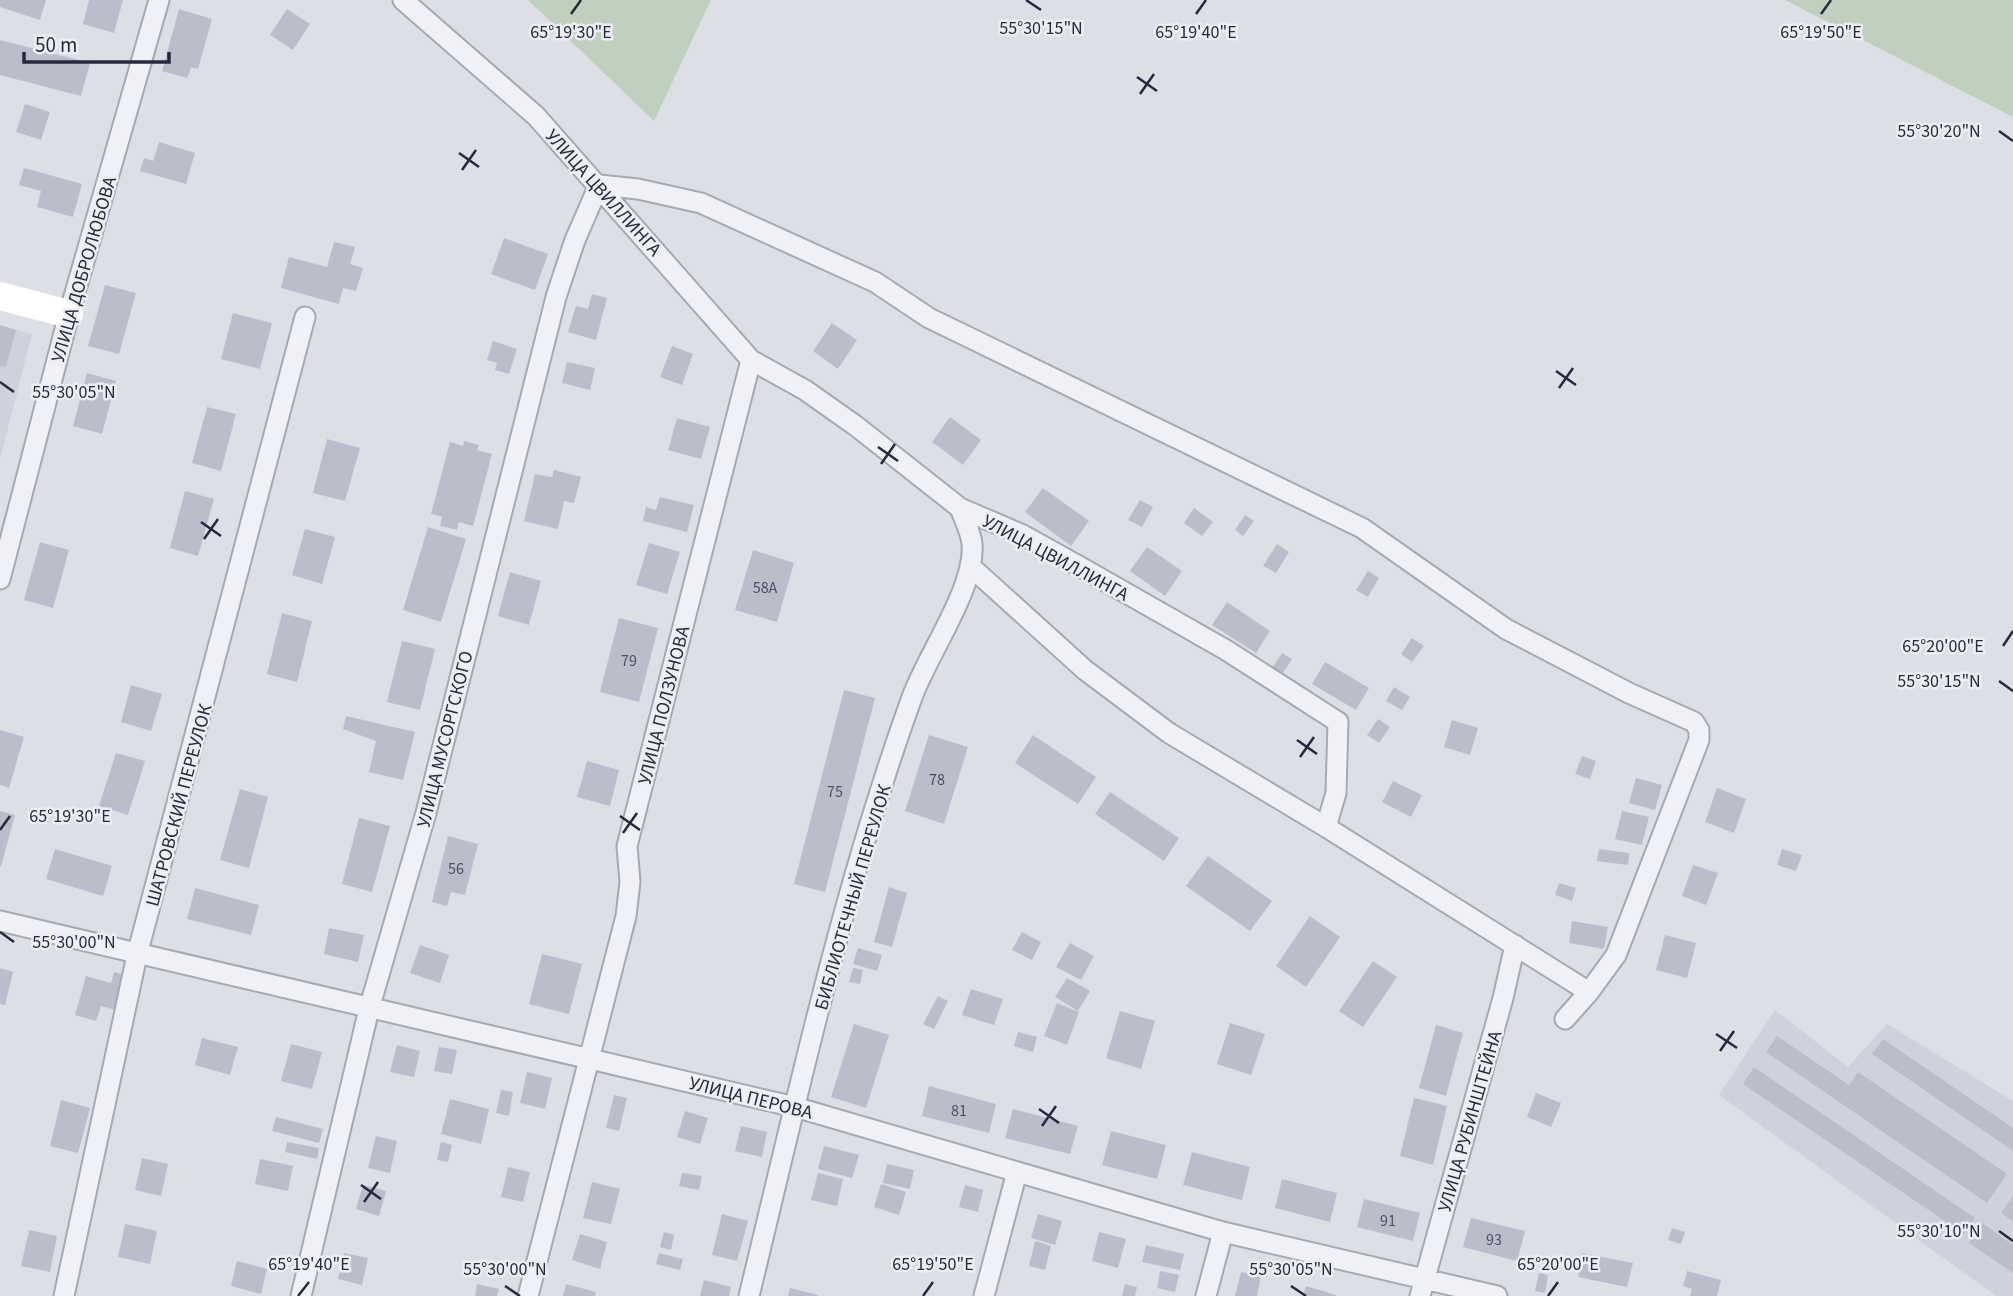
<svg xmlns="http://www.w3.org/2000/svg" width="2013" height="1296" viewBox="0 0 2013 1296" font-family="'Source Sans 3',sans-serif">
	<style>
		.built { fill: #cfd1dc }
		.green { fill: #bfd1be }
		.building { fill: #bbbdca }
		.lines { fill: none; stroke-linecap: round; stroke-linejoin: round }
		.street-casing { stroke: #a6a9b4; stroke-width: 23 }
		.street { stroke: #f0f1f6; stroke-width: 19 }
		.secondary { stroke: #fff; stroke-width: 28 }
		.ticks { fill: none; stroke: #272a3e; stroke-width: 2.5 }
		.labels { text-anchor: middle; stroke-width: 5; stroke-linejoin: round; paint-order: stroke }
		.number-label { font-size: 16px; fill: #4c4f61 }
		.street-label { font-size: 19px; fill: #272a3e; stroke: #edeef5 }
		.ticks-label { font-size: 18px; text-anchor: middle; fill: #272a3e; stroke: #edeef5; stroke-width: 5; stroke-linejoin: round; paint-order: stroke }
	</style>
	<rect width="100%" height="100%" fill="#dddfe7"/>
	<path class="built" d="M0 325 32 334 0 459Z
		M1775 1010 1848 1067 1887 1024 2013 1101V1296H1996L1719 1095Z"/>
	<path class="green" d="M528 0H711L654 121Z
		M1785 0H2013V117Z"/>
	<path class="building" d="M0 0H46L40 20 0 7Z
		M89 0H123L114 33 83 24Z
		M179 9 212 19 198 69 191 67 187 78 162 71Z
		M287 9 310 24 293 50 270 35Z
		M0 40 90 63 81 96 0 75Z
		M25 104 50 112 41 140 16 132Z
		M159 142 195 153 186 184 140 171 144 158 153 161Z
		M24 168 82 184 73 217 37 207 41 191 19 185Z
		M504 238 548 254 535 290 491 274Z
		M334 242 355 247 350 264 363 268 356 291 343 288 339 304 281 288 289 257 327 267Z
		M105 285 136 293 119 354 88 346Z
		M592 294 607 298 596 340 568 332 576 306 588 309Z
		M233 313 272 323 260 369 221 359Z
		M832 323 857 340 838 369 813 351Z
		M0 325 16 330 6 367 0 366Z
		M493 341 517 349 509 374 495 370 497 363 487 360Z
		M672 346 693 354 682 385 660 377Z
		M567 362 595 368 590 390 562 383Z
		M87 373 116 381 102 434 73 426Z
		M207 407 236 414 221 471 192 463Z
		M950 417 981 440 963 465 932 442Z
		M677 418 710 427 701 459 668 450Z
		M327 439 360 448 345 501 313 493Z
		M464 441 479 445 477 450 492 454 473 526 459 522 457 530 440 526 442 517 431 514 450 442 463 446Z
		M554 470 581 477 574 503 564 501 558 529 524 521 535 474 552 477Z
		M1043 488 1089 521 1071 546 1025 512Z
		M185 491 214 499 198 556 170 548Z
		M660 497 694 505 687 532 643 521 646 507 656 510Z
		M1140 500 1153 507 1142 527 1128 520Z
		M1194 508 1213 522 1202 536 1184 523Z
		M1245 515 1254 521 1243 536 1235 530Z
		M428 527 466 539 441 622 403 610Z
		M305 529 335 537 322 584 292 575Z
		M40 542 69 550 53 608 24 600Z
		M649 543 680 552 667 594 636 585Z
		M1277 544 1289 552 1276 573 1263 566Z
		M1147 547 1182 571 1165 596 1130 571Z
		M753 550 794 563 777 622 735 610Z
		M1368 571 1379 578 1368 597 1356 590Z
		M510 572 541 581 529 625 498 616Z
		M1227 602 1270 631 1256 653 1212 625Z
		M282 613 312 621 297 682 267 674Z
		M619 618 658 628 639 702 600 692Z
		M1412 638 1424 646 1412 662 1401 654Z
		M402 641 435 649 420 710 387 702Z
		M1282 653 1292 659 1279 679 1269 673Z
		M1325 662 1369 688 1356 710 1312 684Z
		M131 685 162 694 151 731 121 722Z
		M1394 687 1410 697 1402 710 1386 701Z
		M844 690 875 698 825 892 794 884Z
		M346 716 415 732 403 780 369 772 376 741 343 729Z
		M1378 719 1390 727 1379 743 1367 735Z
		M1452 720 1478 728 1470 755 1444 747Z
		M0 730 24 737 9 788 0 785Z
		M929 735 968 747 944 824 905 811Z
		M1033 735 1096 777 1078 804 1015 763Z
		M116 753 145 761 128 815 99 806Z
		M1582 756 1596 761 1590 779 1575 774Z
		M587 761 619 770 610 806 577 797Z
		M1636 778 1662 785 1655 810 1629 803Z
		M1393 781 1422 795 1411 817 1382 802Z
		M1717 788 1746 799 1734 833 1705 822Z
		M240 789 268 797 249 868 220 860Z
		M1110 792 1179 838 1164 861 1095 814Z
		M0 811 15 815 1 866H0Z
		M1622 811 1649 817 1642 845 1615 839Z
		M359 818 390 826 372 892 342 884Z
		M448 836 478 844 465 895 451 892 447 906 432 902Z
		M55 849 112 866 103 896 46 879Z
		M1599 849 1629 853 1628 865 1597 861Z
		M1782 849 1802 855 1796 871 1777 865Z
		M1208 856 1272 901 1250 931 1186 886Z
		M1693 865 1718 873 1706 905 1682 896Z
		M1559 883 1576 888 1572 901 1555 895Z
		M889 887 907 893 892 947 874 942Z
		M195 888 259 905 251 935 187 919Z
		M1310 916 1340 937 1306 987 1276 966Z
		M1572 921 1608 927 1604 949 1569 943Z
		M329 928 364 935 358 962 324 954Z
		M1022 932 1041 942 1032 960 1012 950Z
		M1665 935 1696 943 1687 978 1656 970Z
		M1070 943 1094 956 1081 980 1056 967Z
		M420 945 449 955 440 983 410 973Z
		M858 948 882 955 877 971 853 964Z
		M542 954 582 964 569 1014 529 1004Z
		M1373 961 1397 977 1363 1027 1339 1011Z
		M0 968 13 972 5 1005 0 1004Z
		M853 968 863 970 860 984 849 982Z
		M114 972 133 977 123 1012 101 1006 96 1021 75 1015 86 976 111 983Z
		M1067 978 1090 991 1078 1011 1055 997Z
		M971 989 1003 999 994 1025 962 1015Z
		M938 996 948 1001 934 1029 923 1024Z
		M1057 1003 1079 1012 1067 1045 1044 1036Z
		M1120 1011 1155 1021 1141 1069 1106 1058Z
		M1230 1023 1265 1034 1251 1075 1217 1064Z
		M854 1024 889 1035 866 1108 831 1097Z
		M1436 1025 1463 1033 1446 1096 1419 1088Z
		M1018 1032 1037 1037 1033 1052 1014 1046Z
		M1777 1036 1849 1085 1858 1072 2007 1174 1987 1203 1766 1052Z
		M202 1038 238 1047 230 1075 195 1065Z
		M1883 1039 2013 1128V1151L1872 1054Z
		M291 1044 322 1052 312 1089 281 1081Z
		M397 1045 420 1051 414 1077 390 1072Z
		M439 1047 457 1050 452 1074 434 1071Z
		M1754 1067 1975 1218 1964 1234 1743 1084Z
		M527 1072 552 1078 545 1109 520 1103Z
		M929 1086 996 1104 989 1133 922 1116Z
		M501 1090 513 1092 509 1116 496 1113Z
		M1536 1093 1561 1103 1551 1127 1527 1117Z
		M614 1095 627 1098 619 1131 606 1128Z
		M1414 1098 1447 1106 1433 1165 1400 1156Z
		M450 1099 489 1109 481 1144 441 1134Z
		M61 1100 90 1108 78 1153 50 1146Z
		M1013 1109 1078 1126 1070 1154 1005 1138Z
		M685 1111 708 1118 700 1144 677 1137Z
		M276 1117 323 1129 319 1143 272 1131Z
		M741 1126 767 1132 762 1157 735 1151Z
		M1111 1131 1166 1145 1157 1179 1102 1165Z
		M376 1136 397 1141 390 1173 368 1168Z
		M287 1142 319 1148 317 1159 285 1152Z
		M441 1142 452 1145 448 1162 437 1160Z
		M824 1146 859 1155 852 1178 818 1169Z
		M1192 1152 1250 1167 1242 1200 1183 1185Z
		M142 1158 168 1164 161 1196 135 1190Z
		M260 1159 293 1166 288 1191 255 1184Z
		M887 1164 914 1170 910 1189 883 1183Z
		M508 1167 530 1172 523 1202 501 1197Z
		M682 1173 702 1176 699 1190 679 1186Z
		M818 1173 843 1179 837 1206 811 1200Z
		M1282 1179 1337 1193 1330 1222 1275 1208Z
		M592 1182 620 1189 611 1224 583 1218Z
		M881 1184 906 1192 899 1215 874 1207Z
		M363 1185 386 1191 379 1216 356 1209Z
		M965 1185 983 1190 978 1212 959 1207Z
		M2013 1196V1221L2001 1213Z
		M1364 1199 1420 1213 1413 1241 1357 1227Z
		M722 1214 748 1221 737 1261 712 1255Z
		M1038 1214 1062 1221 1055 1245 1031 1238Z
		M1471 1218 1525 1231 1517 1261 1463 1247Z
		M1982 1223 2013 1245V1273L1969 1243Z
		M125 1224 157 1231 150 1264 118 1257Z
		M1672 1228 1685 1232 1681 1244 1668 1240Z
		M29 1230 57 1236 50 1272 21 1266Z
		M664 1232 674 1235 671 1250 660 1247Z
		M1099 1232 1126 1239 1118 1268 1092 1261Z
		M580 1234 607 1242 600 1269 572 1260Z
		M1035 1241 1051 1246 1045 1270 1029 1266Z
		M1146 1245 1184 1254 1180 1270 1142 1262Z
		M344 1253 368 1258 362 1285 338 1279Z
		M659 1253 683 1259 680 1270 656 1264Z
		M1582 1253 1633 1263 1627 1287 1578 1277Z
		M237 1261 267 1269 261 1294 231 1286Z
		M1160 1271 1179 1275 1175 1292 1157 1288Z
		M1687 1271 1721 1280 1717 1296H1690L1692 1289 1683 1286Z
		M1241 1272 1261 1276 1257 1296H1235Z
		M1539 1273 1548 1275 1545 1293 1535 1291Z
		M704 1280 731 1287 729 1296H700Z
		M477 1284 499 1289 497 1296H475Z
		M566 1284 596 1292 595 1296H563Z
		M1125 1284 1137 1287 1135 1296H1122Z
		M1306 1286 1336 1295V1296H1303Z
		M790 1288 818 1295V1296H788Z"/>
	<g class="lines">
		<defs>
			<path id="street" d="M970 566 1085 670 1169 733 1326 827
				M0 579 69 314 159 0
				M0 921 795 1107 1223 1232 1497 1296
				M1565 1019 1589 992
				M64 1296 137 955 305 317
				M301 1296 369 1009 426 813 556 297 575 240 599 185 638 189 701 203 875 282 929 318 1362 528 1506 629 1629 693 1694 722 1699 730V740L1616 955 1589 992 1326 827 1336 793 1338 722 1226 650 1084 569 1023 535 960 508 856 426 805 390 751 360 536 116 403 0
				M528 1296 626 916 630 882 627 846 751 360
				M749 1296C797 1099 842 891 911 700 926 656 976 588 972 544 971 532 964 519 960 508
				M984 1296 1017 1172
				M1206 1296 1223 1232
				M1420 1296 1503 998 1515 945"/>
		</defs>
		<use href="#street" class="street-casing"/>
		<use href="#street" class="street"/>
		<path class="secondary" d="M0 296 69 314"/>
	</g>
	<path class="ticks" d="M1026 0 1041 10M571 14 581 0M1196 14 1206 0M1821 14 1831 0M1137 77 1157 91M1140 94 1154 74M1999 131 2013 141M459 153 479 167M462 170 476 150M1556 371 1576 385M0 382 14 392M1559 388 1573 368M878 447 898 461M881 464 895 444M201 522 221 536M204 539 218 519M2003 646 2013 631M1999 681 2013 691M1297 740 1317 754M1300 757 1314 737M620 816 640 830M0 830 10 816M623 833 637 813M0 932 14 942M1716 1034 1737 1048M1720 1051 1734 1031M1039 1109 1059 1123M1042 1126 1056 1106M361 1185 381 1199M364 1202 378 1182M1999 1231 2013 1241M505 1286 520 1296M1291 1286 1306 1296M298 1296 309 1282M923 1296 933 1282M1548 1296 1558 1282"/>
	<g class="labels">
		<g class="number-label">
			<text x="765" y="593">58А</text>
			<text x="629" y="666">79</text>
			<text x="937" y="785">78</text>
			<text x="835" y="797">75</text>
			<text x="456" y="874">56</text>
			<text x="959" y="1116">81</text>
			<text x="1388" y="1226">91</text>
			<text x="1494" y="1245">93</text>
		</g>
		<g class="street-label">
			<text transform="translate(604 192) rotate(48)" y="7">УЛИЦА ЦВИЛЛИНГА</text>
			<text transform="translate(83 269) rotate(-74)" y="7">УЛИЦА ДОБРОЛЮБОВА</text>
			<text transform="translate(1056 557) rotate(28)" y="7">УЛИЦА ЦВИЛЛИНГА</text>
			<text transform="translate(663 705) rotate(-76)" y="7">УЛИЦА ПОЛЗУНОВА</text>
			<text transform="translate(444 739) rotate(-76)" y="7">УЛИЦА МУСОРГСКОГО</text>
			<text transform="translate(178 805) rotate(-75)" y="7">ШАТРОВСКИЙ ПЕРЕУЛОК</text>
			<text transform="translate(852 897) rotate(-74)" y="7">БИБЛИОТЕЧНЫЙ ПЕРЕУЛОК</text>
			<text transform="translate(751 1097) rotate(14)" y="7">УЛИЦА ПЕРОВА</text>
			<text transform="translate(1469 1121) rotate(-74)" y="7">УЛИЦА РУБИНШТЕЙНА</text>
		</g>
	</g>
	<g class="ticks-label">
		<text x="1041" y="34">55°30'15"N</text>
		<text x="571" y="38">65°19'30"E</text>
		<text x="1196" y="38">65°19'40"E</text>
		<text x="1821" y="38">65°19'50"E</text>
		<text x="1939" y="137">55°30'20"N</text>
		<text x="74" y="398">55°30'05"N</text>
		<text x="1943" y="652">65°20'00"E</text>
		<text x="1939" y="687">55°30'15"N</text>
		<text x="70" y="822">65°19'30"E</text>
		<text x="74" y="948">55°30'00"N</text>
		<text x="1939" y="1237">55°30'10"N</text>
		<text x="309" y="1270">65°19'40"E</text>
		<text x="933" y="1270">65°19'50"E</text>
		<text x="1558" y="1270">65°20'00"E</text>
		<text x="505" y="1275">55°30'00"N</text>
		<text x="1291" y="1275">55°30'05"N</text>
	</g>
	<path d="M24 52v10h145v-10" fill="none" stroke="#272a3e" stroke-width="3.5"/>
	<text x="35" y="52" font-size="21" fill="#272a3e" stroke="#edeef5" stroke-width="5" paint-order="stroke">50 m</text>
</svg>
